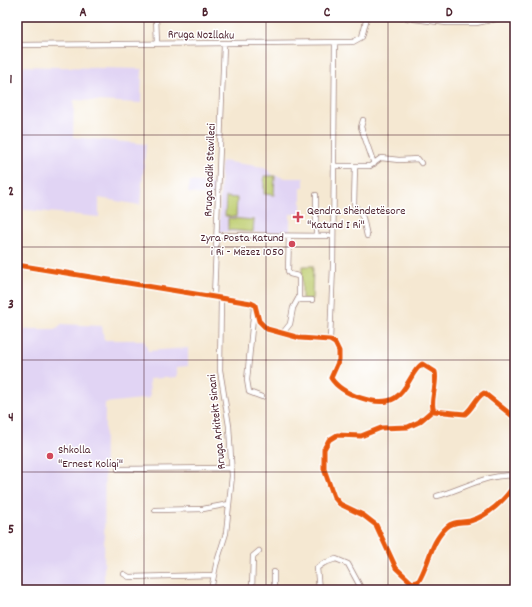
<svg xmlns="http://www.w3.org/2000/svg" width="532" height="607" font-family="Dekko,sans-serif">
  <rect width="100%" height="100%" fill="#fff"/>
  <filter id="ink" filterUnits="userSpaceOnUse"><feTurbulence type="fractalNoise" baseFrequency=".025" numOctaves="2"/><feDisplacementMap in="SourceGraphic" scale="8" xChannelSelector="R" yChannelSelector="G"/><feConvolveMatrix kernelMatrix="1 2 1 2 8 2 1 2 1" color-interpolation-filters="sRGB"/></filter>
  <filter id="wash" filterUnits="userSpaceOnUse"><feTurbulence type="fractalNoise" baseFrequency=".012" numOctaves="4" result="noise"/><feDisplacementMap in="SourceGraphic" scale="16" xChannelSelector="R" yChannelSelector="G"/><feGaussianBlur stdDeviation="0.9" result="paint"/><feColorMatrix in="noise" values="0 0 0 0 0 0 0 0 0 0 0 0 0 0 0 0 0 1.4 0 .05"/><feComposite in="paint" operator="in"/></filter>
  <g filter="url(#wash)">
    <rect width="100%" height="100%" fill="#f5e8d2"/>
    <!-- built -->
    <path fill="#e1d4f4" d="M17,66L142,69L141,103L74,100L73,137L146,144L140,205L99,198V217L17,209Z
      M221,161L264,167L273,175L285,178H304V187L301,188V214H290V233L219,232Z
      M190,181L215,184L213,196L188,193Z
      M62,324L102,326L104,340H144L148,351L188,348V366L177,367V377L149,379L150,398L105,403L104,590H17V329H57Z"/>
    <!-- green -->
    <path fill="#becd70" stroke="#84764e" d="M264,176H275L274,195L264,194Z
      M226,197L237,198L236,217L225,216Z
      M228,218L254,220L253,232L228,230Z
      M302,266H313L312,299H302Z"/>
  </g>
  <g filter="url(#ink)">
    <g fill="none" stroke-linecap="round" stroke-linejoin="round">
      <!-- minor casing -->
      <g stroke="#a0847e" stroke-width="6">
        <path id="minor" d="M156,17L157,43
          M397,17L447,23H476L478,17
          M512,17H515
          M476,23L506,17
          M17,45L353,42L362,37L367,17
          M363,120L361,127L374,164
          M334,166H370L381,158L399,160L418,159L421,163
          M355,166L354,204L363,218L367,236
          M217,235L333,236
          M316,236V195
          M17,265L251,303L255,305L259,321L267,329L300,338L330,340L335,343L339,351V360L331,378C341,394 378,408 395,398C408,390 411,371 422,364L435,372C438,383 429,403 434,411L465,414C473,408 476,397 484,393L515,418
          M214,297L224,45
          M298,300H312
          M254,307L247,380L249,392L262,397
          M282,334L290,324L293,308L299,297V278L298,276L290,274L288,271L289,236
          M330,340L333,266L335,43
          M433,410L419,422L408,427L381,428L361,436L337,435L329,440L324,449V469L334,497L340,504L363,515L376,525L396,568L412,583L418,582C429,565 430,542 447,527C453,521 462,523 470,521C488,516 505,500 515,484
          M118,469L231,468
          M437,496C461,490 490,472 515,476
          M155,510L203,509L229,504
          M274,572V590
          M124,574L129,577L214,575
          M211,590L216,565L226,533L232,476L229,426L220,370L221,298
          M252,590L253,556L259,551
          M319,590L317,568L324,563L336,559L348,564L362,590"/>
      </g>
      <!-- minor -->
      <use href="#minor" stroke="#fff" stroke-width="4.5"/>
      <!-- cycleway casing -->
      <g stroke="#fff" stroke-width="8">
        <path id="cycleway" d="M17,265L251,303L255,305L259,321L267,329L300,338L330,340L335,343L339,351V360L331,378C341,394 378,408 395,398C408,390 411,371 422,364L435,372C438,383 429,403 434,411L465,414C473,408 476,397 484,393L515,418
          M433,410L419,422L408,427L381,428L361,436L337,435L329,440L324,449V469L334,497L340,504L363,515L376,525L396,568L412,583L418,582C429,565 430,542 447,527C453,521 462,523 470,521C488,516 505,500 515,484"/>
      </g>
      <!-- cycleway -->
      <use href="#cycleway" stroke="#e8590c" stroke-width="5"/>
    </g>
  </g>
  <!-- grid -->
  <path fill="none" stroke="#4a1f2b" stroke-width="1" stroke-opacity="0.55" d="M144,17V590M266,17V590M388,17V590M17,135H515M17,247H515M17,360H515M17,472H515"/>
  <!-- markers -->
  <g fill="#d1495b" stroke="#fff" stroke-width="1.5">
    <path d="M296 211h4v4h4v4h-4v4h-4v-4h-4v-4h4z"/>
    <circle cx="292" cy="244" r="4"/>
    <circle cx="50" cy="456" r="4"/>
  </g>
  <g text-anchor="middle" stroke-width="3" stroke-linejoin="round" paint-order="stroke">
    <!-- street labels -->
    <g font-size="12" fill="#4a1f2b" stroke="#fff">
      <text transform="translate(201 34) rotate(1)" y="4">Rruga Nozllaku</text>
      <text transform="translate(209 170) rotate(-88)" y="4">Rruga Sadik Stavileci</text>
      <text transform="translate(216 422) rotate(-96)" y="4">Rruga Arkitekt Sinani</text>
    </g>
    <!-- poi labels -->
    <g font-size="12" fill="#4a1f2b" stroke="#fff" text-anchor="start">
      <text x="307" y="214">Qendra Shëndetësore<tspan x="307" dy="14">"Katund I Ri"</tspan></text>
      <text x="284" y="241" text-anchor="end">Zyra Posta Katund<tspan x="284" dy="14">i Ri - Mëzez 1050</tspan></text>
      <text x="58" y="453">Shkolla<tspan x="58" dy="14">"Ernest Koliqi"</tspan></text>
    </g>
  </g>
  <!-- margin -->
  <rect width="532" height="607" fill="none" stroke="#fff" stroke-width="44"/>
  <rect x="22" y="22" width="488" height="563" fill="none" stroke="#4a1f2b" stroke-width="1.5"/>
  <g font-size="13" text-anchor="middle" font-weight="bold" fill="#4a1f2b">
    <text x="83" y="16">A</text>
    <text x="205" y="16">B</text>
    <text x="327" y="16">C</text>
    <text x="449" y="16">D</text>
    <text x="11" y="83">1</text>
    <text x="11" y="195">2</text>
    <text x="11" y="308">3</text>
    <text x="11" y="421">4</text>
    <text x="11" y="533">5</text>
  </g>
</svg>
